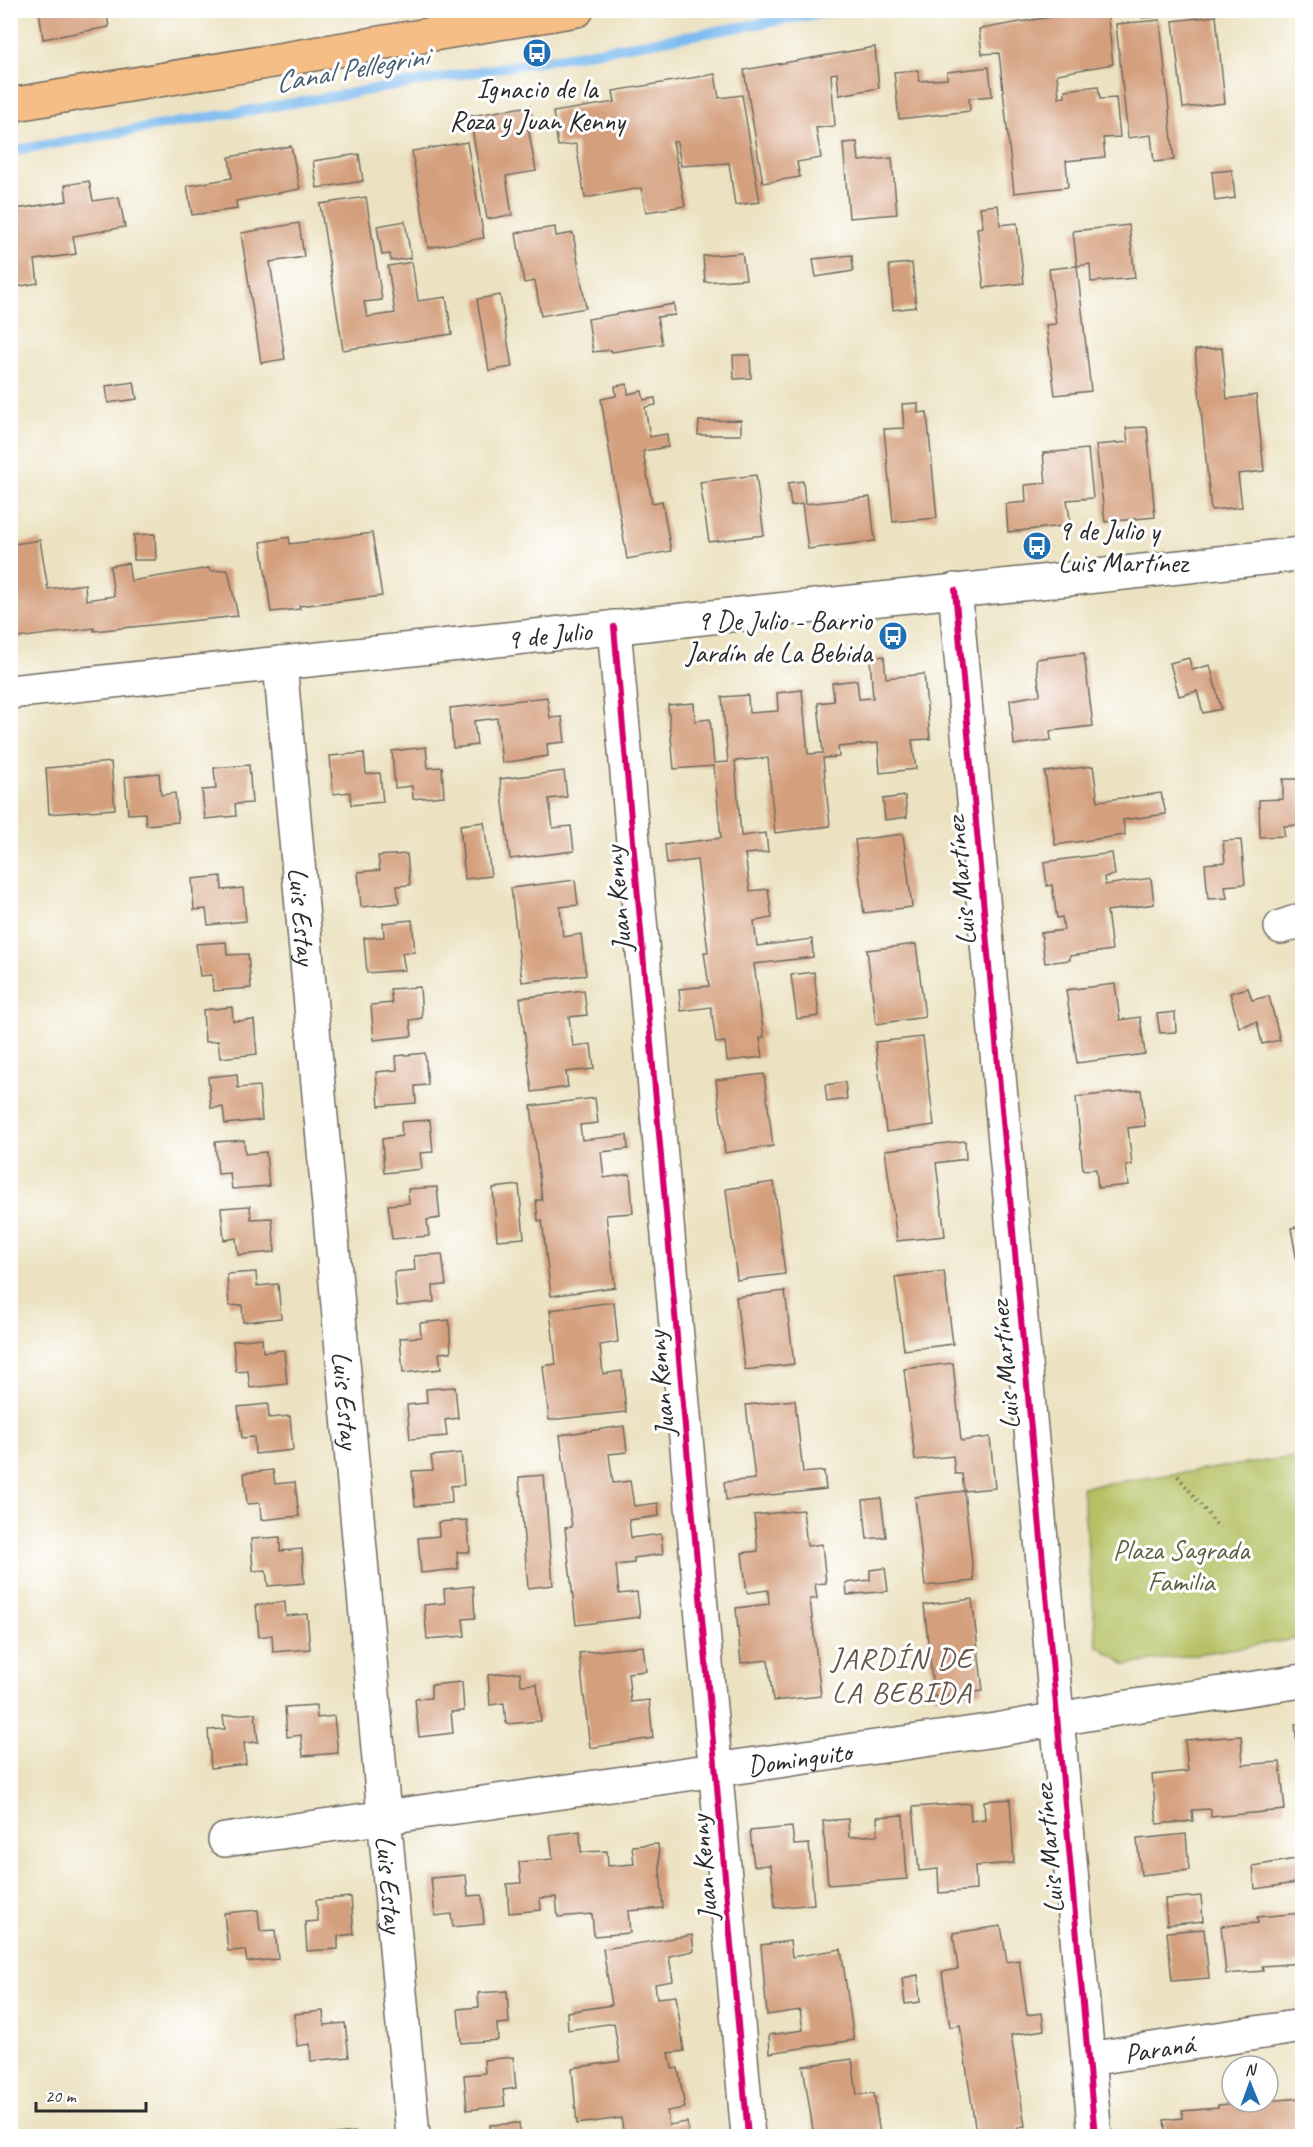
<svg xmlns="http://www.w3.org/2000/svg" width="1313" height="2147" font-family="Caveat,sans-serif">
  <rect width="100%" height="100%" fill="#fff"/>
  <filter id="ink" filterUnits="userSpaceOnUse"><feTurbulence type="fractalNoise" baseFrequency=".0167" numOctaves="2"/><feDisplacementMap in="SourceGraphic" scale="12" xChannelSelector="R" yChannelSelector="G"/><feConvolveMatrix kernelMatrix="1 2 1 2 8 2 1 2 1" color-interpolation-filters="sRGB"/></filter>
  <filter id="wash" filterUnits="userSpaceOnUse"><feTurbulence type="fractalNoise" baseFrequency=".008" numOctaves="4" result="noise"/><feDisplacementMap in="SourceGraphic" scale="24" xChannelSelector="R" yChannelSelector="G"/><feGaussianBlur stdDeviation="1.35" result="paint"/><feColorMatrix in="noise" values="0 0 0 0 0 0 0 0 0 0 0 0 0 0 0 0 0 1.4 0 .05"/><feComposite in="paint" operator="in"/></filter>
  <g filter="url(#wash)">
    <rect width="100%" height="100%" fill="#ece2c1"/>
    <!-- green -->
    <path fill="#b5c163" stroke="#707647" stroke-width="1.5" d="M1302,1456V1638L1126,1665L1097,1645L1082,1487Z"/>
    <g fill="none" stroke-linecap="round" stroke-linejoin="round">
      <!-- stream -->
      <path stroke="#7bbaef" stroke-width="10" d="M10,151L841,10"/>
    </g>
    <g id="blocks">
      <!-- building -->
      <path fill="#d49f7d" d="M39,10H106L109,27L43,39Z
        M1050,10H1107L1113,64L1057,74L1059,98L1065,97V90L1098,86L1100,99L1116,98L1120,137L1103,138L1105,157L1066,161L1068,187L1014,193L999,53L982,54L979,29L1050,17Z
        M1141,10H1159V16L1142,18Z
        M1216,16L1225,103L1183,108L1173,21Z
        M1160,20L1174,160L1154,162L1151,135L1128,138L1116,24Z
        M875,47L879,88L839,95L837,73L831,74L835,126L816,128L821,158L797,162L800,177L763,183L744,70Z
        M989,67L992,96L969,98L970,111L899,119L894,72L918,70L919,81L947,79V72Z
        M715,74L719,98L742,95L760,202L735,205L729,163L681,166L677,142H673L685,206L646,212L641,188L585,198L576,144L558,146L553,112L615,102L613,91Z
        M530,106L534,126L528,127L536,171L506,176L512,215L487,219L470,116Z
        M467,142L484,238L428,248L412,151Z
        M857,142L859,161L892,158L897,214L849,218L843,143Z
        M291,146L300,189L236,201L237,209L192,215L187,186L232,178L229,157Z
        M359,154L363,181L317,188L313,161Z
        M1232,170L1235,198L1215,201L1212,172Z
        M89,181L93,201L119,197L125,227L73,236L76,254L35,260L38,283L10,288V210L67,201L65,185Z
        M366,197L382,300L364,302L367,317L395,313L388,266L412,262L418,301L446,297L452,334L343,350L320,204Z
        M998,205L1000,225L1017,223L1024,283L984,288L977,228L983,227L980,207Z
        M405,221L411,258L391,261L390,254L382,255L377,226Z
        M299,223L304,257L270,262L285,359L261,363L241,233Z
        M1129,225L1135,278L1091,282L1090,264L1077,266L1073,231Z
        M555,227L556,236L573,233L586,308L541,316L535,281L524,283L516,233Z
        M742,253L746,279L705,282L703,256Z
        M852,255L853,271L816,277L813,259Z
        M912,263L916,307L893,310L889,265Z
        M1077,266L1091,391L1055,395L1046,325L1056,324L1049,269Z
        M500,295L512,367L489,371L477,299Z
        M674,304L675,315L657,317L662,344L612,352L611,350L593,352L588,319Z
        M1222,348L1227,399L1256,395L1264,471L1238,474L1242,507L1211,510L1195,350Z
        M733,355H750L751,378L734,379Z
        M134,382L137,399L108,403L106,386Z
        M627,384L628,394L642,391L644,400L655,398L656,405L645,407L650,437L667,434L668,447L643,451L652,503L662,501L671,551L627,559L601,399L616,396L615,386Z
        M918,403V413L927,412L937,518L893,522L884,429L904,428L902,404Z
        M741,420V435H698L699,421Z
        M1147,427L1155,517L1105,522L1096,445L1128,442L1126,428Z
        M1088,449L1093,498L1067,500L1071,525L1008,532L1006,504L1026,502L1025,485L1046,483L1043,453Z
        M756,475L764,535L709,542L700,482Z
        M803,481L805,504L870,497L875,541L808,549L802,504L791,506L788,483Z
        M12,532L14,544L40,540L48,589L85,584L86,600L114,596L110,566L128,563L131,581L209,568L210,571L228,570L238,616L94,631V628L10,639Z
        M372,533L382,596L299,606L300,609L271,612L261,542L289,537L290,544Z
        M155,534L156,560H134V535Z
        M1084,653L1093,726L1050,731L1051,740L1014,745L1010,700L1040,695L1036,659Z
        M884,656L886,678L924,674L930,739L912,740L916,769L880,773L878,743L838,747L839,757L823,758L830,826L775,833L768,758L735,761L741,836L766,833L768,852L745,854L750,891L768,889L772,918L754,921L757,946L812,939L813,957L754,964L764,1037L760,1038L763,1057L727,1061L725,1042L716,1043L711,1007L681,1011L679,989L709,986L704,952H708L697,860L667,864L665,845L721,838L714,766L674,769L668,705L694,703L695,721L710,719L714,763L728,762L722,697L748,695L749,713L778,711L777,693L802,690L808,754L823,753L818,703L834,701L832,683L857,680L859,699L873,698L870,658Z
        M1189,658L1192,670L1210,665L1221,709L1203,713L1197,691L1179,696L1170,663Z
        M547,697L550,718L562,717L565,742L547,744L548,756L502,763L497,718L474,721L477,745L453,748L450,708Z
        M426,747L428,768L442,767L444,796L413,799L412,786L395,788L392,751Z
        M364,753L366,774L380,773L383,802L351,805L350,792L333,794L330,756Z
        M111,762L115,809L49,814L46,768Z
        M249,765L252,803L235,804L236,816L205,819L202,790L216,789L214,768Z
        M1093,766L1098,801L1161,793L1166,814L1123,820L1125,835L1055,845L1045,772Z
        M564,771L567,797L549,799L553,828L571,826L574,851L510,859L500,779Z
        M159,773L161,795L175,793L178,822L146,825L145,813L128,814L125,777Z
        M1283,779H1302V825L1284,826V836L1260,837L1259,800L1283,799Z
        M905,796L907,817L885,820L883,799Z
        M484,822L491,876L465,879L460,825Z
        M903,834L912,907L864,913L855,840Z
        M1241,840L1245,884L1225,886L1227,898L1208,899L1205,864L1225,862L1223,841Z
        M1112,853L1115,875L1104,877L1105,885L1151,878L1154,904L1107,911L1112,950L1070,956V960L1045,963L1041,933L1064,930L1062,917L1057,918L1052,885L1047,886L1044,862Z
        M407,854L410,885L397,886L399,903L361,907L358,872L380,870L378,856Z
        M221,876L222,890L243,888L246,921L208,925L206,909L194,910L192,879Z
        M575,880L578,905L560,907L563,937L581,934L586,975L522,982L511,888Z
        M412,920L415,952L402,953L405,970L367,973L364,938L384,937L383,923Z
        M226,942L227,955L248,954L251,988L213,991L212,975L200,976L196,944Z
        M916,944L925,1017L876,1024L867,950Z
        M814,972L819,1016L797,1019L791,975Z
        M1115,984L1120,1020L1140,1017L1145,1054L1077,1063L1066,990Z
        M420,987L422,1018L410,1020L412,1036L374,1040L371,1005L392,1003L390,989Z
        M1248,988L1252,1000L1269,996L1280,1040L1262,1044L1257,1022L1239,1027L1230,993Z
        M584,990L587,1015L569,1017L573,1046L591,1044L594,1069L566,1072L568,1087L532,1092L520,998Z
        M232,1007L233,1021L254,1020L257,1054L220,1058L218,1041L205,1042L203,1010Z
        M1175,1012L1176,1032L1160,1033L1157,1014Z
        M923,1037L934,1125L886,1132L875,1042Z
        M425,1053L428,1085L415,1086L416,1103L379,1106L376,1072L397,1070L396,1056Z
        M237,1074L238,1088L259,1086L262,1120L225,1124L223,1107L211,1108L208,1077Z
        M764,1074L773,1146L725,1153L716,1080Z
        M845,1082L847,1099L827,1102L825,1085Z
        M1141,1090L1145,1126L1128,1128L1132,1165L1126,1166L1128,1185L1098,1188L1096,1169L1083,1170L1076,1097Z
        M595,1098L598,1123L580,1125L582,1140L627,1135L628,1149L601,1152L604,1178L630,1174L633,1213L606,1215L615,1287L551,1296L542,1220L538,1221L536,1200H542L531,1106Z
        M430,1120L433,1152L420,1153L422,1169L384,1173L382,1139L402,1136L401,1122Z
        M244,1140L245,1154L266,1152L269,1186L232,1189L230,1173L218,1174L215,1142Z
        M965,1141L966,1159L936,1163L945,1236L897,1241L885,1150Z
        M774,1182L785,1274L737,1280L726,1189Z
        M519,1185L524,1238L497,1240L493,1188Z
        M437,1187L440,1218L427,1220L429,1236L392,1239L388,1205L409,1203L408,1189Z
        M250,1206L251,1219L272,1218L275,1252L238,1255L236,1238L224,1240L221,1208Z
        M1302,1226V1261L1297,1262L1291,1228Z
        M442,1254L446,1285L433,1286L434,1302L397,1306L394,1272L415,1270L414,1256Z
        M944,1271L953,1344L904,1350L895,1277Z
        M256,1272L257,1286L278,1284L281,1318L243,1322L242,1305L229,1306L227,1274Z
        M785,1291L794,1364L745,1370L736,1297Z
        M614,1302L618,1342L600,1345L603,1374L622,1371L626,1412L549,1420L543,1366L556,1364L550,1310Z
        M449,1320L451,1352L439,1353L441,1369L403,1373L400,1338L421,1337L420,1323Z
        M262,1338L263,1352L284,1350L287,1384L250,1388L248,1371L236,1372L233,1341Z
        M953,1363L961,1441L990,1437L995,1488L964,1491L962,1474H955L953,1456L915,1460L904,1369Z
        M455,1387L458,1418L445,1420L447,1436L410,1439L407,1405L427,1403L426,1389Z
        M795,1400L803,1473L824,1471L826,1489L726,1500L724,1482L755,1479L746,1405Z
        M268,1404L269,1418L290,1416L293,1450L255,1454L254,1437L242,1438L238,1407Z
        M624,1426L627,1452L609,1454L613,1483L630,1481L634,1506L658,1503L659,1516L629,1520L631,1538L661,1534L663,1554L634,1558V1563L616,1565L619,1594L637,1592L640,1617L576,1625L565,1528L572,1527L560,1435Z
        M461,1453L464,1485L451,1486L452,1503L415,1506L412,1471L433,1470L431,1456Z
        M273,1470L275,1484L295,1482L299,1516L261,1520L260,1503L247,1504L244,1473Z
        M544,1475L553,1585L528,1588L519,1477Z
        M964,1491L974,1581L925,1586L915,1497Z
        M881,1498L886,1537L867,1539L863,1500Z
        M803,1510L807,1546L822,1544L826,1583L815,1584L817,1599H810L821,1696L773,1701L768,1660L741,1663L736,1608L769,1604L768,1590L747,1593L742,1553L758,1551L754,1515Z
        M467,1520L470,1552H457L458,1569L421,1573L418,1538L439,1536L438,1522Z
        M280,1537V1551L302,1549L304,1583L268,1586L266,1570L253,1571L251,1539Z
        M885,1568L888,1591L847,1595L846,1583L870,1580V1570Z
        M473,1586L475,1618L463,1619L465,1636L427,1639L424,1605L445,1603L444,1589Z
        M972,1599L983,1691L934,1697L924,1605Z
        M285,1602L286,1616L307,1614L310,1649L273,1652L272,1635L259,1637L256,1605Z
        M643,1646L646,1671L628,1673L631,1702L649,1700L653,1738L590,1748L579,1653Z
        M520,1672L521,1685L537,1684L541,1721L506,1724L504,1703L490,1705L488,1675Z
        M462,1682L464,1711L451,1712L453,1733L419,1737L415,1699L431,1698V1685Z
        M316,1705L317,1718L334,1716L338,1753L303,1756L301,1735L287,1737L285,1707Z
        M255,1713L258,1742L244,1743L246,1764L211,1768L208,1730L225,1729L223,1716Z
        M1295,1724H1302V1787H1301Z
        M1241,1736L1243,1765L1280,1762L1285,1810L1211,1817V1809L1192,1810L1193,1821L1157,1824L1152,1775L1188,1771L1185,1740Z
        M1010,1799L1014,1863L975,1866L976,1890L939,1893L938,1869L919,1871L913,1807L970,1803L971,1821L985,1819L984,1801Z
        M903,1815L907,1879L828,1885L823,1821L848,1819L849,1837L878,1835L877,1817Z
        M792,1827L794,1845L809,1844L814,1904L775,1908L771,1865L754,1866L750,1831Z
        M580,1831L581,1852L607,1851L608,1866L634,1864L632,1846L658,1844L663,1908L628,1911L630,1933L594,1936L592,1914L558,1917L556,1897L540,1898L541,1910L509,1913L507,1884L521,1883L519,1862L553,1859L550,1835Z
        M1186,1834L1189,1870L1141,1875L1137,1839Z
        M1302,1858V1882L1255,1889L1253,1866Z
        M466,1875L468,1896L482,1895L484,1924L453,1927L451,1914L435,1916L431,1878Z
        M1201,1896L1203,1921L1167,1925L1165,1899Z
        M351,1897L354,1934L338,1936V1949L307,1951L305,1922L318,1921L316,1900Z
        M258,1910L260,1931L275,1930L278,1959L247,1962L245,1950L228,1951L224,1913Z
        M1302,1913V1963L1262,1966L1263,1971L1226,1974L1221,1926L1258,1923L1257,1917Z
        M1001,1926L1007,1962L1019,1960L1027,2015L1042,2013L1044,2030L1011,2035L1025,2126L1018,2127V2136H972V2134L976,2133L960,2025L950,2027L942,1972L958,1969L953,1933Z
        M1204,1929L1209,1978L1172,1981L1167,1932Z
        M692,1935L694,1951L669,1956L673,1981L655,1984L657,1998L676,1996L684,2051L669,2053L672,2069L678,2068L685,2108L667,2111L669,2125L687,2122L689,2136H624L621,2118L577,2124L572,2068L620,2061L614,2023L568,2030L567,2012L612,2005L603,1949Z
        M790,1941L792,1957L841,1949L854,2040L770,2053L769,2035L803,2030L800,2010L767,2015L761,1945Z
        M918,1975L920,2002L905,2004L902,1978Z
        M507,1991L509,2023L497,2024L498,2040L461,2043L458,2009L479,2007L478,1993Z
        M323,2011L324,2025L345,2023L349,2057L311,2061L310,2044L297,2046L294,2014Z
        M513,2057L516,2088L503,2090L505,2106L467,2110L464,2075L485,2073L484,2060Z
        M852,2059L857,2095L874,2093L880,2136H814L803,2066Z
        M1302,2098V2136H1166L1164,2120L1182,2118V2111L1218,2108V2105Z
        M519,2123L520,2136H491L490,2125Z
        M355,2132L356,2136H324V2135Z"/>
    </g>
  </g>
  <g filter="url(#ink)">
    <use href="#blocks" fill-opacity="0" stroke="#6f6b60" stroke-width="1.5"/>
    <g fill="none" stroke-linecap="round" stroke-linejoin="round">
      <!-- minor casing -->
      <g stroke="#6f6b60" stroke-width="36">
        <g id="minor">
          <path d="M955,590L1095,2136"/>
          <path d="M614,627L748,2136"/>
          <path id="s1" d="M280,663L413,2136"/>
          <path id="s2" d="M10,692L1302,554"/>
          <path d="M1281,927L1302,920"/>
          <path id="s3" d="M225,1840L995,1730L1128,1707L1302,1681"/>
          <path id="s4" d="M1088,2059L1302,2026"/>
        </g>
      </g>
      <!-- major casing -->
      <g stroke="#6f6b60" stroke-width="36">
        <path id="major" d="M10,105L577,10"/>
      </g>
      <!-- path -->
      <path stroke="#6f6b60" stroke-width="4" stroke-dasharray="1.5 4.5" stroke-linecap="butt" d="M1178,1476L1219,1528"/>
      <!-- minor -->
      <use href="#minor" stroke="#fff" stroke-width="33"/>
      <!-- major -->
      <use href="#major" stroke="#f6be87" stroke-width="33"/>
      <!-- cycleway casing -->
      <g stroke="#fff" stroke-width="10">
        <path id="cycleway" d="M955,590L1095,2136
          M614,627L748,2136"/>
      </g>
      <!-- cycleway -->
      <use href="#cycleway" stroke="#d6006c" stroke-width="6"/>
    </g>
  </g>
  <!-- icons -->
  <defs>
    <g id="bus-disc" transform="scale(1.5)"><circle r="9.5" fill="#1f6fb2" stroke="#fff"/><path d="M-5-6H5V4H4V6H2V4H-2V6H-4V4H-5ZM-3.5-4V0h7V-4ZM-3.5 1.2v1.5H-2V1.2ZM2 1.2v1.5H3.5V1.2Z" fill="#fff"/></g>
  </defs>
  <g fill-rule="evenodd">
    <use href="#bus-disc" x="537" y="53"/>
    <use href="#bus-disc" x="1037" y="546"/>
    <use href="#bus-disc" x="893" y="636"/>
  </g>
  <g text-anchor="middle" stroke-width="6" stroke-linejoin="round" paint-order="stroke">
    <!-- poi labels -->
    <g font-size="28" fill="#2b2b2b" stroke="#fff">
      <text x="537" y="98">Ignacio de la<tspan x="537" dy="32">Roza y Juan Kenny</tspan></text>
      <text x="1058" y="540" text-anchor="start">9 de Julio y<tspan x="1058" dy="32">Luis Martínez</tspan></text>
      <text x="872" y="630" text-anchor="end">9 De Julio - Barrio<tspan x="872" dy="32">Jardín de La Bebida</tspan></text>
    </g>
    <!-- street labels -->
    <g font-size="28" fill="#2b2b2b" stroke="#fff">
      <text dy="10" stroke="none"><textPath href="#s2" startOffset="542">9 de Julio</textPath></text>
      <text transform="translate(960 881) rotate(-95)" y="10">Luis Martínez</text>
      <text transform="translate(617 899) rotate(-95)" y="10">Juan Kenny</text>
      <text dy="10" stroke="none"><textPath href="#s1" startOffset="254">Luis Estay</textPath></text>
      <text transform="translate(1004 1365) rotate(-95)" y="10">Luis Martínez</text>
      <text transform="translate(660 1384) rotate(-95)" y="10">Juan Kenny</text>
      <text dy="10" stroke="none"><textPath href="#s1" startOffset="740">Luis Estay</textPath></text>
      <text dy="10" stroke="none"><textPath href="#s3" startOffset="580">Dominguito</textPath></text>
      <text transform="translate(1048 1849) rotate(-95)" y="10">Luis Martínez</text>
      <text transform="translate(703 1868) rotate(-95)" y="10">Juan Kenny</text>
      <text dy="10" stroke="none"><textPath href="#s1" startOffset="1226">Luis Estay</textPath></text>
      <text dy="10" stroke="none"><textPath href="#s4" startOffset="72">Paraná</textPath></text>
    </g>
    <!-- park labels -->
    <g font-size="28" fill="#5b603f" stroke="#fff">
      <text x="1181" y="1559">Plaza Sagrada<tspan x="1181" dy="32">Familia</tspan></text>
    </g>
    <!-- water labels -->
    <g font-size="30" font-style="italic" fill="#475d70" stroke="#fff">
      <text transform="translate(351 69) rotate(-10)" y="10">Canal Pellegrini</text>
    </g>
    <!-- neighbourhood labels -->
    <g font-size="30" letter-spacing="1.5" fill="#665448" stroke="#fff">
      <text x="902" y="1668">JARDÍN DE<tspan x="902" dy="34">LA BEBIDA</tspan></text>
    </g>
  </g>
  <!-- margin -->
  <rect width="1313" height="2147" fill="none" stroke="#fff" stroke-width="36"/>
  <!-- north arrow -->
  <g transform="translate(1250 2084) rotate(359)"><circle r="28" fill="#ffffff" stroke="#aaaaaa" stroke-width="1.5"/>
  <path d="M0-4.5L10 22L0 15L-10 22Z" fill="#1f6fb2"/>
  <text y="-9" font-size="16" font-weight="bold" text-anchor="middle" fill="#2b2b2b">N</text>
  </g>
  <!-- scale -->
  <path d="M36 2102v9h110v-9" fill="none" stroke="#2b2b2b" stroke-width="3"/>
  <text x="45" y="2102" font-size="18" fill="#2b2b2b" stroke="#ffffff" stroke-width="4.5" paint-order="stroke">20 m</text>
</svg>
